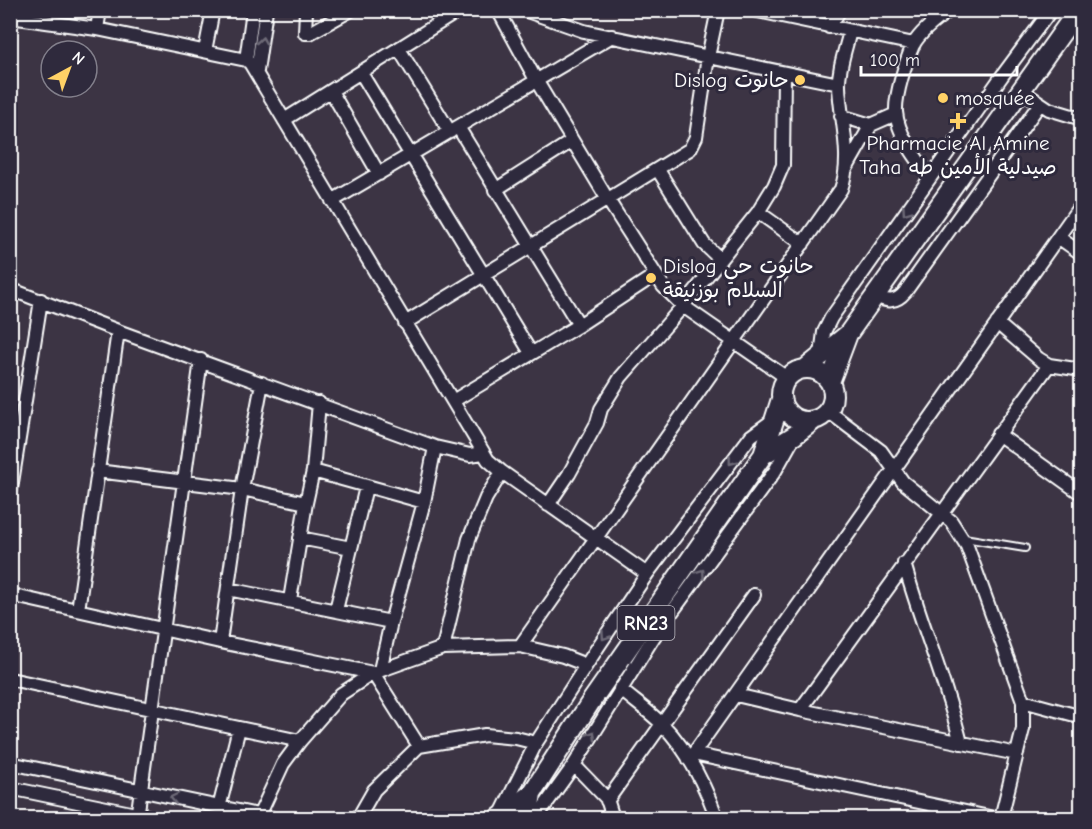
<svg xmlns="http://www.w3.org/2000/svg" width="1092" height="829" font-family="'Comic Neue','Playpen Sans Arabic',sans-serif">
  <rect width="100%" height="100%" fill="#3c3444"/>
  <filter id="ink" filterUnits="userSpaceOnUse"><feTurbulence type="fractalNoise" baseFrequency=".0167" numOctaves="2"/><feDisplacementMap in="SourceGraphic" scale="12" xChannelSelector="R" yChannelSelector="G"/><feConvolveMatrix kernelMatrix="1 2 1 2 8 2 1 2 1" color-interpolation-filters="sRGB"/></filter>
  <g filter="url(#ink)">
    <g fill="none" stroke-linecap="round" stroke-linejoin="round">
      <!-- service casing -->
      <g stroke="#fff" stroke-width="10">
        <path id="service" d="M964,538L1025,548"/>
      </g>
      <!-- minor casing -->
      <g stroke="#fff" stroke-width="16">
        <path id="minor" d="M306,10L305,33H310L351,10
          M498,10L536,80L608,200L663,286L683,306L787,378
          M524,10L584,31L839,84
          M753,10L914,44
          M10,17L97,29L246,60L250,63L488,460L502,472L647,574
          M829,27L840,10
          M97,29L100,10
          M399,49L450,132
          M205,51L213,10
          M246,60L253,10
          M257,71L266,10
          M361,73L531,353
          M331,91L379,174
          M1022,91L1049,109L1082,119
          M841,116L871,125
          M284,120L460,10
          M458,127L579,325
          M846,169L871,125L896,114
          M658,170L704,244L720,259
          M930,177C917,159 898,136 896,112C895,95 906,61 913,45C921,31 937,19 950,10
          M495,190L572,141
          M332,201L612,36
          M758,212L803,244
          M1058,237L1082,254
          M10,289L118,331L435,447L470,455L483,453
          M875,296C887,302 896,303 905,292L1039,105
          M405,323L690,149L696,137L708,57L718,10
          M997,323L1039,359L1049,365L1082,370
          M821,355L824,332L831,318L1002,76L1051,10
          M453,401L579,325L655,275
          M828,411L881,451L903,482L951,521L967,546L1023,701V729L1001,818
          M998,434L1082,494
          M97,471L242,489L306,503
          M313,471L424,502
          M10,495L41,300
          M548,505L569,474L597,423L601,409L621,377L683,306L758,212L774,186L783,165L784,73
          M300,538L351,548
          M904,563C921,624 946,682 961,743
          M228,589L391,622
          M10,595L220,642L373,673L419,746
          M290,600L306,503L313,471L319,403
          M78,610L118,331
          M336,610L366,487
          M220,642L242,489L262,383
          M520,646L841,189C853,157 840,119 839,86C838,69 846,48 850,31
          M443,648L469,539L486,498L502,472
          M380,670L391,622L424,502L435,447
          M10,679L300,741
          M620,689C634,701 650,712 663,725C688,750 705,786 717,818
          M736,695L800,710L1017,754
          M1023,701L1082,717
          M800,710L1049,365
          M693,754L994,818
          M689,760L1082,203
          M10,763L272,818
          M574,765L607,799L613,818
          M10,788L155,818
          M607,801L754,595
          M219,808L239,728
          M501,814L536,743L598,647L647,574L751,436L773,420
          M137,818L201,360
          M258,818L283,764L300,741L341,694L373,673L443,648L520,646L563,656L586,665
          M358,818L374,790L419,746L485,735L516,738L536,743
          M536,818L574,765L653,638L775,471L794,437
          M933,818L936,806"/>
      </g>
      <!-- primary casing -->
      <g stroke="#fff" stroke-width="22">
        <path id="primary" d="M781 395a26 26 0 1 1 52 0a26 26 0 1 1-52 0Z
          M805,369L848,334
          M830,382L848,334L1078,10
          M763,455L795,435L813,421
          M499,818L532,793L592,700L763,455L781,399
          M528,818L532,793"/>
      </g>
      <!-- service -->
      <use href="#service" stroke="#2f2a3d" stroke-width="6"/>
      <!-- minor -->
      <use href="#minor" stroke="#2f2a3d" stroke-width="12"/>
      <!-- primary -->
      <use href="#primary" stroke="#2f2a3d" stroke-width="18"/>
    </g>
    <!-- one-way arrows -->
    <defs><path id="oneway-chevron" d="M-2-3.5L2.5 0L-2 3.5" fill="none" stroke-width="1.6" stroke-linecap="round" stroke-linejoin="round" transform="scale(1.5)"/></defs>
    <g stroke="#6d6a77">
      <use href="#oneway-chevron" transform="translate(262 41) rotate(-81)"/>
      <use href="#oneway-chevron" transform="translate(906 211) rotate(125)"/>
      <use href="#oneway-chevron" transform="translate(732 461) rotate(127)"/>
      <use href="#oneway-chevron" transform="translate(701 573) rotate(-54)"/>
      <use href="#oneway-chevron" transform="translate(605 636) rotate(124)"/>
      <use href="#oneway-chevron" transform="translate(592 735) rotate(-59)"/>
      <use href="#oneway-chevron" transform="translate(174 798) rotate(-168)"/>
    </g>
  </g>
  <!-- markers -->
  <g fill="#ffd166" stroke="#2f2a3d" stroke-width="2">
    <circle cx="800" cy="80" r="6"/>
    <circle cx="943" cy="98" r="6"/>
    <path d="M955 112h6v6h6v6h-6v6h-6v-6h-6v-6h6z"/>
    <circle cx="651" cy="278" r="6"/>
  </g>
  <g text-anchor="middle" stroke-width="6" stroke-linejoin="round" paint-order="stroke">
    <!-- shield labels -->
    <rect fill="#2f2a3d" stroke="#c1bfc5" stroke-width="1.5" x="617.5" y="606" width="57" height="34" rx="4.5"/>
    <g font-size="20" font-weight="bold" fill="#fff">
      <text x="646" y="630">RN23</text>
    </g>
    <!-- poi labels -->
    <g font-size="21" fill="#fff" stroke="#2f2a3d" text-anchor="start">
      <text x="788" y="87" text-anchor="end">Dislog حانوت</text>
      <text x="955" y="105">mosquée</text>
      <text x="958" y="150" text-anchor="middle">Pharmacie Al Amine<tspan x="958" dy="24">Taha صيدلية الأمين طه</tspan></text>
      <text x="663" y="273">Dislog حانوت حي<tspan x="663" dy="24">السلام بوزنيقة</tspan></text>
    </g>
  </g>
  <!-- margin -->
  <rect width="1092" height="829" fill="none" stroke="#2f2a3d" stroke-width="36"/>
  <rect x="18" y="18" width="1056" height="793" fill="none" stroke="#fff" stroke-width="2" filter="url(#ink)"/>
  <!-- north arrow -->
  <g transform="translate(69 69) rotate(41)"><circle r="28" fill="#2f2a3d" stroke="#827f8b" stroke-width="1.5"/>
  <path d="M0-4.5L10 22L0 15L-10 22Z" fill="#ffd166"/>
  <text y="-9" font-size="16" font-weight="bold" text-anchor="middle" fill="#ffffff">N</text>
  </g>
  <!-- scale -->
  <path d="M861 66v9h156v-9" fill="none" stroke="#ffffff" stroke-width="3"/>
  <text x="870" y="66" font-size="18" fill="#ffffff" stroke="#2f2a3d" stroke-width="4.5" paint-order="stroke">100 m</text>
</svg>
